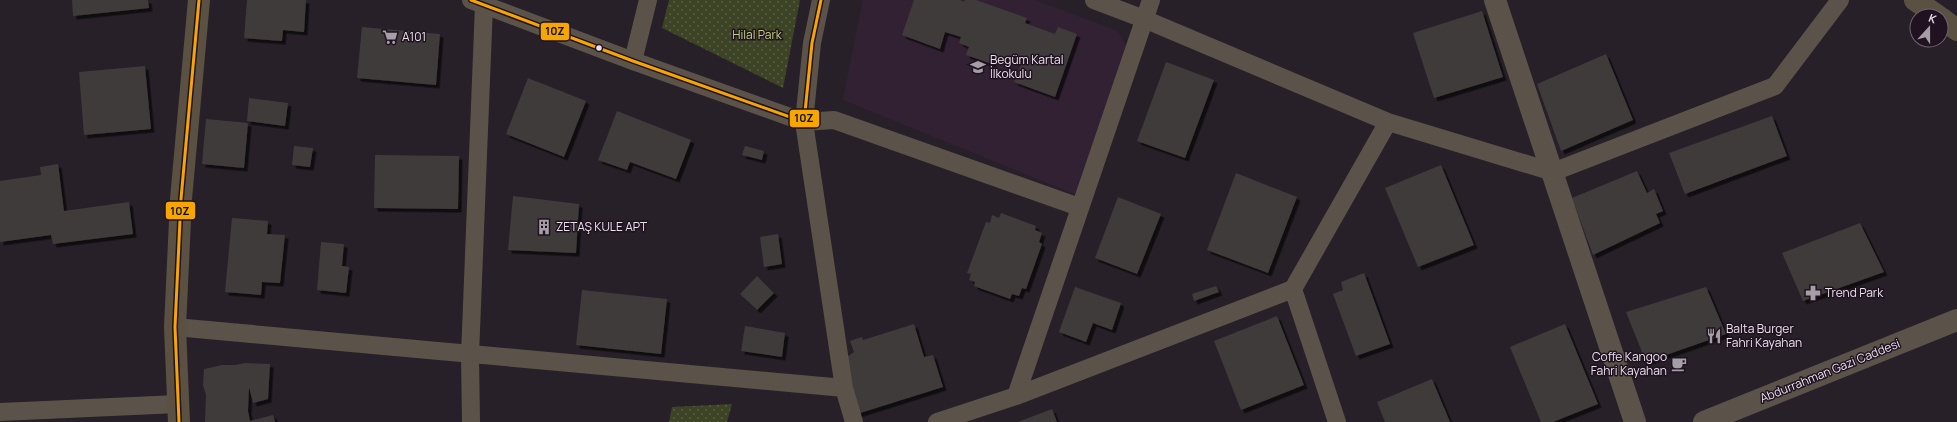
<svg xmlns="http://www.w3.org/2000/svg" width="1957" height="422" font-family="Manrope,sans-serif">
  <defs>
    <pattern id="park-dots" width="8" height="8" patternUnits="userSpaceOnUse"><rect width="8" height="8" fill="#3d4325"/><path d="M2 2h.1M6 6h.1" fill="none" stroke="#595e45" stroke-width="1.8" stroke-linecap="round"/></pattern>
    <filter id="shadow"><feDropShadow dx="3.5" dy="3.5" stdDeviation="0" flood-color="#0009"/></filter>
  </defs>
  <rect width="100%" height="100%" fill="#272028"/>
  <!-- built -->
  <path fill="#322133" d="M863,0H1035L1118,31L1128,48L1077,195L843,100Z"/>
  <!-- park -->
  <path fill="url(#park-dots)" d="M669,0H800L783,88L662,28Z
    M732,404L727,422H669L672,407Z"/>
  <!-- building -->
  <path fill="#403a3a" filter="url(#shadow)" d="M72,0H148L149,8L73,16Z
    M247,0H306L304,32L283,30L282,41L244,38Z
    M914,0H960L964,2L965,0H976L1027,18L1025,23L1055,34L1058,27L1077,34L1055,97L1014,82L1022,62L1007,57L1005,61L995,57L992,64L966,55L969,47L959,43L961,37L945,32L940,49L902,35Z
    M1482,11L1503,77L1434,98L1413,33Z
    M362,27L440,34L436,85L357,78Z
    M1606,54L1633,120L1561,151L1537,84Z
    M1166,62L1214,80L1185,158L1137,141Z
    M145,66L151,129L84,135L79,72Z
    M528,78L586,101L564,157L506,134Z
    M249,98L288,103L285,126L247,121Z
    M617,111L691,140L676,179L630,162L627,170L598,160Z
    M1772,116L1787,156L1685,194L1669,153Z
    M206,119L248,123L244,168L202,164Z
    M294,146L313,148L310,167L292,165Z
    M745,146L764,151L762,160L742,155Z
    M375,155L459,156L458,209L374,208Z
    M58,164L64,211L129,202L133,234L53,244L51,235L0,242V181L41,175L40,167Z
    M1441,165L1474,245L1418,267L1385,188Z
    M1637,171L1647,193L1654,189L1663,211L1656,214L1660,223L1593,255L1572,198Z
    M1236,173L1297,197L1268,273L1207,250Z
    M513,196L579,204L576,253L508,250Z
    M1118,197L1161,214L1137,274L1095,258Z
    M1001,213L1036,226L1035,230L1042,233L1039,242L1042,244L1026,289L1022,288L1019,296L1012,294L1010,299L974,286L975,282L969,280L971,274L967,273L986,222L990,223L992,215L999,218Z
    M232,218L268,221L267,234L285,235L280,283L262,282L261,295L225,292Z
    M1860,223L1884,272L1803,301L1782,253Z
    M778,234L782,264L764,267L760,237Z
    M321,242L344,244L342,266L349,267L346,293L317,290Z
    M1364,273L1390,344L1356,356L1333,294L1343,290L1341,282Z
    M757,276L774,293L757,310L740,294Z
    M1216,286L1219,292L1194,301L1192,294Z
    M1075,287L1121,303L1112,330L1093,323L1086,342L1059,332Z
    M1706,287L1726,334L1646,362L1626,312Z
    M582,290L667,299L661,354L576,345Z
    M1277,316L1304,385L1241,410L1214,341Z
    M914,324L924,357L933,355L943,387L857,414L847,357L854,352L850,341L862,337L863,340Z
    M1565,324L1598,404L1553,422H1541L1510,347Z
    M745,326L785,333L782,357L741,351Z
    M246,363L270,364L268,399L253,403L249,387L248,411L250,421L273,415L275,422H205L206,395L203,385L204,369L222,365H235Z
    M1432,379L1450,422H1385L1377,402Z
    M1052,409L1057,422H1018Z"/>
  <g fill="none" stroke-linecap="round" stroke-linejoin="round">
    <!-- minor -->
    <path stroke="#5b5349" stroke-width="18" d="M471,0L633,61L804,122L834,120L1079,207
      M821,0L812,43L804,122L844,388L854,422
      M1094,0L1144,19L1388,122L1553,172L1775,86L1840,0
      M633,61L648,0
      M1293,289L1337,422
      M175,327L844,388
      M1016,396L1151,0
      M0,412L178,404
      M471,422L470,355L484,5
      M937,422L1016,396L1293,289L1388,122"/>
    <!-- tertiary -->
    <path stroke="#5b5349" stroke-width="22" d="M1495,0L1635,422
      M1704,422L1957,320"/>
    <!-- secondary -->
    <path stroke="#5a5143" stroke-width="22" d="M1915,0L1938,16
      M1941,18L1957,30
      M179,422L175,327L181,199L199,0"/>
    <!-- bus-1 casing -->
    <g stroke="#201221" stroke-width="6">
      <path id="bus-1" d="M471,0L633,61L804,122L812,43L821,0
        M179,422L175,327L181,199L199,0"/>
    </g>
    <!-- bus-1 -->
    <use href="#bus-1" stroke="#f7a600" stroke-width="3"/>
  </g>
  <!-- icons -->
  <defs>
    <g id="supermarket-bare" transform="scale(1.2)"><path d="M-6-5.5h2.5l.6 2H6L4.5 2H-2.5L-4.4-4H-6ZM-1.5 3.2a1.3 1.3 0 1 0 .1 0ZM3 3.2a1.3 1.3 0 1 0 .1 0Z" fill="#a69ea7" stroke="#201221" stroke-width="2.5" paint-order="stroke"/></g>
    <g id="school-bare" transform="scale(1.2)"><path d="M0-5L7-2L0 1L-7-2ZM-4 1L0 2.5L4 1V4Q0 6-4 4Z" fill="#a69ea7" stroke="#201221" stroke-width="2.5" paint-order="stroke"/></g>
    <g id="building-bare" transform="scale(1.2)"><path d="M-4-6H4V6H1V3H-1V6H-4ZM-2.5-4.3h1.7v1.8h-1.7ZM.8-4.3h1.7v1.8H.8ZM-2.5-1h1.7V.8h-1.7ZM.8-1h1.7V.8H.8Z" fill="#a69ea7" stroke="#201221" stroke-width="2.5" paint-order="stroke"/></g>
    <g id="pharmacy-bare" transform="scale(1.2)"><path d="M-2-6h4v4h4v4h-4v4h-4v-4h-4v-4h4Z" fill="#a69ea7" stroke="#201221" stroke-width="2.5" paint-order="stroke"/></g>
    <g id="restaurant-bare" transform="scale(1.2)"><path d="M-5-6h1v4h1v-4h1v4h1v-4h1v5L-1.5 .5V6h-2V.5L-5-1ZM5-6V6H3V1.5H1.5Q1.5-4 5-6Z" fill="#a69ea7" stroke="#201221" stroke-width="2.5" paint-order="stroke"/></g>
    <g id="cafe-bare" transform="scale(1.2)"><path d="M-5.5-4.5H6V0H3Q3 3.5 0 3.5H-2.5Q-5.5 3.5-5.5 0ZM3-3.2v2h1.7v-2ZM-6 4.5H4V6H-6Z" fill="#a69ea7" stroke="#201221" stroke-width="2.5" paint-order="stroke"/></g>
  </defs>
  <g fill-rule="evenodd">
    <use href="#supermarket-bare" x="390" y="37"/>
    <use href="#school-bare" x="978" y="67"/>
    <use href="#building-bare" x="544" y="227"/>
    <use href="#pharmacy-bare" x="1813" y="293"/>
    <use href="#restaurant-bare" x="1714" y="336"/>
    <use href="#cafe-bare" x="1679" y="364"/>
  </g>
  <!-- markers -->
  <circle fill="#ebe2ec" stroke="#201221" stroke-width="1.5" cx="599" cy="48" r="3.5"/>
  <g text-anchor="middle" stroke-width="3" stroke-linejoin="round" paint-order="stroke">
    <!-- park labels -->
    <g font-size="12" fill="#c0d27a" stroke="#201221">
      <text x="757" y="39">Hilal Park</text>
    </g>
    <!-- poi labels -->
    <g font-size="12" fill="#ebe2ec" stroke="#201221" text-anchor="start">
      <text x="402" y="41">A101</text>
      <text x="990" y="64">Begüm Kartal<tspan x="990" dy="14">İlkokulu</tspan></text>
      <text x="556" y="231">ZETAŞ KULE APT</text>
      <text x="1825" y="297">Trend Park</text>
      <text x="1726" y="333">Balta Burger<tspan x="1726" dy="14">Fahri Kayahan</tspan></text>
      <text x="1667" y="361" text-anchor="end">Coffe Kangoo<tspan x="1667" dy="14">Fahri Kayahan</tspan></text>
    </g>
    <!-- street labels -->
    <g font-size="12" fill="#ebe2ec" stroke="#201221">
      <text transform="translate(1830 371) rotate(-22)" y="4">Abdurrahman Gazi Caddesi</text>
    </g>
  </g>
  <g stroke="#201221" stroke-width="1.5">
    <rect x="540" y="22" width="30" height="19" rx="4" fill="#f7a600"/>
    <rect x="789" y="109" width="31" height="19" rx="4" fill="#f7a600"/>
    <rect x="165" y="201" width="31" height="19" rx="4" fill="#f7a600"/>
  </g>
  <g font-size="11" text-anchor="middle" font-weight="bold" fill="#111">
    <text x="555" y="35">10Z</text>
    <text x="804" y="122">10Z</text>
    <text x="180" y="215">10Z</text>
  </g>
  <!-- north arrow -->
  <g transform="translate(1929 28) rotate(21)"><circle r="19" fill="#201221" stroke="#716572"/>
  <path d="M0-3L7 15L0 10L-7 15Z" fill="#a69ea7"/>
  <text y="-6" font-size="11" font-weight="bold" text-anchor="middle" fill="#ebe2ec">K</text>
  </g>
</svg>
